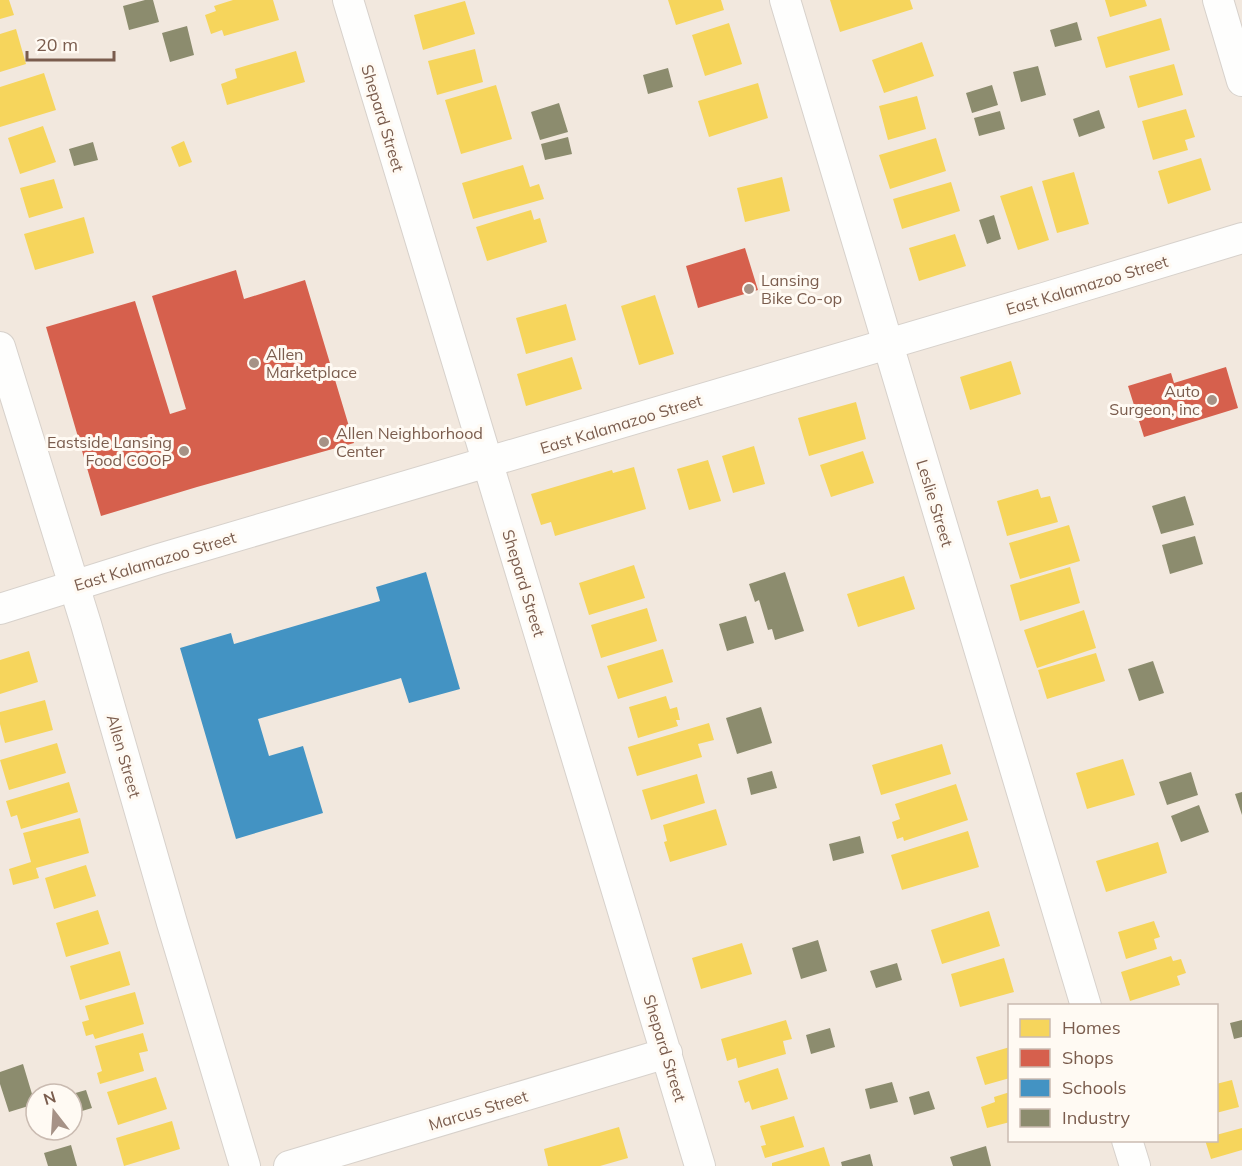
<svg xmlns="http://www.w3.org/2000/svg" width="1242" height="1166" font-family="Mulish,sans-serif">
  <rect width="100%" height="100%" fill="#f9f5f0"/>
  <!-- residential -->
  <path fill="#f2e8de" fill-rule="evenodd" d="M0,0H1242V1166H0ZM1010,1006H1216V1140H1010ZM36,1094H72V1130H36Z"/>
  <!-- homes -->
  <path fill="#f6d55c" d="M0,0H9L14,15L0,19Z
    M233,0H273L279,20L224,36L222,30L211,34L205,15L216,11L214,6Z
    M668,0H721L724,10L676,25Z
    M830,0H910L913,9L840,32Z
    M1105,0H1145L1147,6L1110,17Z
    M465,1L475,34L423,50L414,15Z
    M1161,18L1170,50L1106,68L1097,37Z
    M729,23L742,64L705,76L692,35Z
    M16,29L26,64L0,72V34Z
    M922,42L934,76L884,93L872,60Z
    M475,49L483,82L437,95L428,61Z
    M296,51L305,82L227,105L221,84L237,78L235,69Z
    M1174,64L1183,95L1138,108L1129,76Z
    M44,73L56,110L0,127V87Z
    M758,83L768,118L709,137L698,101Z
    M496,85L512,139L461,154L445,100Z
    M917,96L926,129L888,140L879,106Z
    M1186,109L1195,137L1185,140L1188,150L1153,160L1142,121Z
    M43,126L56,162L20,174L8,138Z
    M936,138L946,171L890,189L879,155Z
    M184,141L192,162L179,167L171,147Z
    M1201,158L1211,190L1168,204L1158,171Z
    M523,165L530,187L539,184L544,199L473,219L462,183Z
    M1074,172L1089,224L1057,233L1042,181Z
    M782,177L790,211L745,222L737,188Z
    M54,179L63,208L29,218L20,188Z
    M951,182L960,211L902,229L893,199Z
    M1032,186L1049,240L1018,250L1000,196Z
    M531,210L534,220L540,218L547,242L487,261L476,227Z
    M84,217L94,253L35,270L24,234Z
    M955,234L966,266L919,281L909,248Z
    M655,295L674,354L639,365L621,306Z
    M566,304L576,340L526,354L516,318Z
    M572,357L582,389L526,406L517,374Z
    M1011,361L1021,394L970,410L960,377Z
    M856,402L866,439L809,456L798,418Z
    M754,446L765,484L733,493L722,456Z
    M863,451L874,483L831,497L820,465Z
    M708,460L721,501L689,510L677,469Z
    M634,467L646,509L555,536L551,522L541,525L531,494L612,470L613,473Z
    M1038,489L1041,498L1050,496L1058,522L1007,536L997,501Z
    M1069,525L1080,561L1020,579L1009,543Z
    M634,565L645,598L589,615L579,583Z
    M1070,567L1080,603L1020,621L1010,585Z
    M904,576L915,609L858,627L847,594Z
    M647,608L657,641L601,658L591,625Z
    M1084,610L1096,648L1037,668L1024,630Z
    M663,649L673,682L618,699L607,666Z
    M29,651L38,682L0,694V660Z
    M1096,653L1105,681L1047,699L1038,670Z
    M666,696L670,709L677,707L680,720H676L678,726L638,738L629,707Z
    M45,700L53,730L5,743L0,724V712Z
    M709,723L714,740L698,744L702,757L637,776L628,747Z
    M57,743L66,773L9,790L0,760Z
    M942,744L951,774L881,795L872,765Z
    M1123,759L1135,795L1087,809L1076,773Z
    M697,774L705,803L651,820L642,790Z
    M69,782L78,812L21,829L17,815L11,817L6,801Z
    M956,784L968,820L904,841L903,837L897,839L892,822L900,819L895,804Z
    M716,809L727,845L670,862L664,842L667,841L663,825Z
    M80,818L89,853L36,868L39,878L13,885L9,869L31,862L23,833Z
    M968,831L979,867L902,890L891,855Z
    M1158,842L1167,873L1106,892L1096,861Z
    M86,865L96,896L54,909L45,878Z
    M98,910L109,944L66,957L56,923Z
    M989,911L1000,946L942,964L931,930Z
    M1154,921L1160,937L1154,939L1157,949L1126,959L1118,932Z
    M742,943L752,974L701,989L692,958Z
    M120,951L130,985L80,1000L70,966Z
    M1171,956L1173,961L1181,959L1186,973L1177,976L1180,985L1130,1001L1121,972Z
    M1004,958L1014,992L960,1007L951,974Z
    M135,992L144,1024L95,1039L93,1034L86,1036L82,1022L89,1020L85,1006Z
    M786,1020L792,1039L783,1041L786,1054L738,1068L736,1058L727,1061L721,1039Z
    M143,1033L148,1051L139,1053L144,1071L100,1084L97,1073L102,1071L95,1046Z
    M1010,1047V1078L985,1085L976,1057Z
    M778,1068L788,1099L752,1110L749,1101L745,1103L738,1081Z
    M156,1077L167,1109L118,1125L107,1092Z
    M1232,1080L1239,1107L1216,1113V1084Z
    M1010,1092V1122L987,1128L981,1107L995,1102L994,1097Z
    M794,1116L804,1147L765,1158L761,1146L766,1145L760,1126Z
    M172,1121L180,1149L124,1166L116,1138Z
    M619,1127L628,1158L600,1166H548L544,1149Z
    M1242,1128V1150L1211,1159L1205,1140H1216V1135Z
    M824,1147L830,1166H772V1163Z"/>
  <!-- shops -->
  <path fill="#d6604d" d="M745,248L758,290L698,308L686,266Z
    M236,270L244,299L305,280L354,443L197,487L101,516L46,327L135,301L170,414L186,409L152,296Z
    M1226,367L1238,408L1144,437L1128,386L1171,373L1174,383Z"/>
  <!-- schools -->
  <path fill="#4393c3" d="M426,572L460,689L409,703L401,678L258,719L269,756L303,746L323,813L236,839L180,648L231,633L234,644L380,601L376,587Z"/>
  <!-- industry -->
  <path fill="#8c8c6e" d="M145,0H153L159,22L129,30L123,6Z
    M1077,22L1082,40L1055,47L1050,30Z
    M187,26L194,55L170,62L162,33Z
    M1038,66L1046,95L1021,102L1013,72Z
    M668,68L673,87L648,94L643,75Z
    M992,85L998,105L972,113L966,93Z
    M559,103L568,132L540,140L531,112Z
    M1099,110L1105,128L1079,137L1073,119Z
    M1000,111L1005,129L979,136L974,118Z
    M568,137L572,154L545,160L541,144Z
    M93,142L98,160L74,166L69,149Z
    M994,215L1001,239L987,244L979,220Z
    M1185,496L1194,525L1161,534L1152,506Z
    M1195,536L1203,564L1170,574L1162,545Z
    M785,572L804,631L775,640L772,629L768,630L759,600L755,602L749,584Z
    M746,616L754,643L727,651L719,624Z
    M1153,661L1164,693L1139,701L1128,669Z
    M761,707L772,743L737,754L726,718Z
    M772,771L777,788L751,795L747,778Z
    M1191,772L1198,795L1167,805L1159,782Z
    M1242,792V815L1235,794Z
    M1199,805L1209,832L1181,842L1171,816Z
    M860,836L864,853L833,861L829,844Z
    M818,940L827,971L801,979L792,948Z
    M897,963L902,980L876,988L870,971Z
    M1242,1020V1037L1234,1039L1230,1023Z
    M830,1028L835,1047L811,1054L806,1035Z
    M23,1064L35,1104L9,1112L0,1084V1072Z
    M892,1082L898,1102L870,1109L865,1089Z
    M86,1090L92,1108L72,1114V1094Z
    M929,1091L935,1109L914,1115L909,1097Z
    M71,1145L77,1166H48L44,1153Z
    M986,1146L991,1166H953L950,1157Z
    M870,1154L873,1166H842L841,1162Z"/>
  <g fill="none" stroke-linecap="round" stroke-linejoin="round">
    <!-- minor casing -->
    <g stroke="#d7d1cb" stroke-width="32">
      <path id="minor" d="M348,0L700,1166
        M785,0L1086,1006
        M1218,0L1242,81
        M0,347L86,624L172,923L245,1166
        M0,609L159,559L1044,298L1242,238
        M1127,1140L1135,1166
        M289,1166L667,1053"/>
    </g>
    <!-- minor -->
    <use href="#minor" stroke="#fefefd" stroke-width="30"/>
  </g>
  <!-- markers -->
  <g fill="#a69286" stroke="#fffaf3" stroke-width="2">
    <circle cx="749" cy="289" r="6"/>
    <circle cx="254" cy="363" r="6"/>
    <circle cx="1212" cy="400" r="6"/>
    <circle cx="324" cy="442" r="6"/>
    <circle cx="184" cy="451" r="6"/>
  </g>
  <g text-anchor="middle" stroke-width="6" stroke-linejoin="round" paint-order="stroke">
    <!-- street labels -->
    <g font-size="16" fill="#7a5c4d" stroke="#fffaf3">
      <text transform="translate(383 118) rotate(73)" y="6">Shepard Street</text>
      <text transform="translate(1087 285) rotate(-17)" y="6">East Kalamazoo Street</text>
      <text transform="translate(621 424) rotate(-17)" y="6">East Kalamazoo Street</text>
      <text transform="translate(935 503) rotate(73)" y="6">Leslie Street</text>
      <text transform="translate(155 561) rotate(-17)" y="6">East Kalamazoo Street</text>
      <text transform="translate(524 583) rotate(73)" y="6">Shepard Street</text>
      <text transform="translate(124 756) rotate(74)" y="6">Allen Street</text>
      <text transform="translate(665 1048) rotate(73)" y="6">Shepard Street</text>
      <text transform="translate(478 1110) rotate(-17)" y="6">Marcus Street</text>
    </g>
    <!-- poi labels -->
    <g font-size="16" fill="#7a5c4d" stroke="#fffaf3" text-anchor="start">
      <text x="761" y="286">Lansing<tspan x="761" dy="18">Bike Co-op</tspan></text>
      <text x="266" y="360">Allen<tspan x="266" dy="18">Marketplace</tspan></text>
      <text x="1200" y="397" text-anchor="end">Auto<tspan x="1200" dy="18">Surgeon, inc</tspan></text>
      <text x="336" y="439">Allen Neighborhood<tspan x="336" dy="18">Center</tspan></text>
      <text x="172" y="448" text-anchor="end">Eastside Lansing<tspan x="172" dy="18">Food COOP</tspan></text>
    </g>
  </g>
  <!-- legend -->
  <rect x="1008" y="1004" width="210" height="138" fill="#fffaf3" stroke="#cabbb1" stroke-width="1.5"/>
  <rect x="1020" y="1019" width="30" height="18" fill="#f6d55c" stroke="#cabbb1" stroke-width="1.5"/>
  <text x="1062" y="1034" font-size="18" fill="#7a5c4d">Homes</text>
  <rect x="1020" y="1049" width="30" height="18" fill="#d6604d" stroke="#cabbb1" stroke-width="1.5"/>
  <text x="1062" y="1064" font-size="18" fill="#7a5c4d">Shops</text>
  <rect x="1020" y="1079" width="30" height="18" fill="#4393c3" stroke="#cabbb1" stroke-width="1.5"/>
  <text x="1062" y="1094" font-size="18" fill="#7a5c4d">Schools</text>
  <rect x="1020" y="1109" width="30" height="18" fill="#8c8c6e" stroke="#cabbb1" stroke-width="1.5"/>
  <text x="1062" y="1124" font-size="18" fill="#7a5c4d">Industry</text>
  <!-- north arrow -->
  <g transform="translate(54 1112) rotate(343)"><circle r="28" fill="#fffaf3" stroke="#cabbb1" stroke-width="1.5"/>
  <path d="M0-4.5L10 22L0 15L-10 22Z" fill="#a69286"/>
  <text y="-9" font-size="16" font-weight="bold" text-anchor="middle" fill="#7a5c4d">N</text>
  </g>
  <!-- scale -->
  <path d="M27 51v9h87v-9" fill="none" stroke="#7a5c4d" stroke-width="3"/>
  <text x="36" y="51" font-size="18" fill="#7a5c4d" stroke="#fffaf3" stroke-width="4.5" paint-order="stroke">20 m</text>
</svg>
